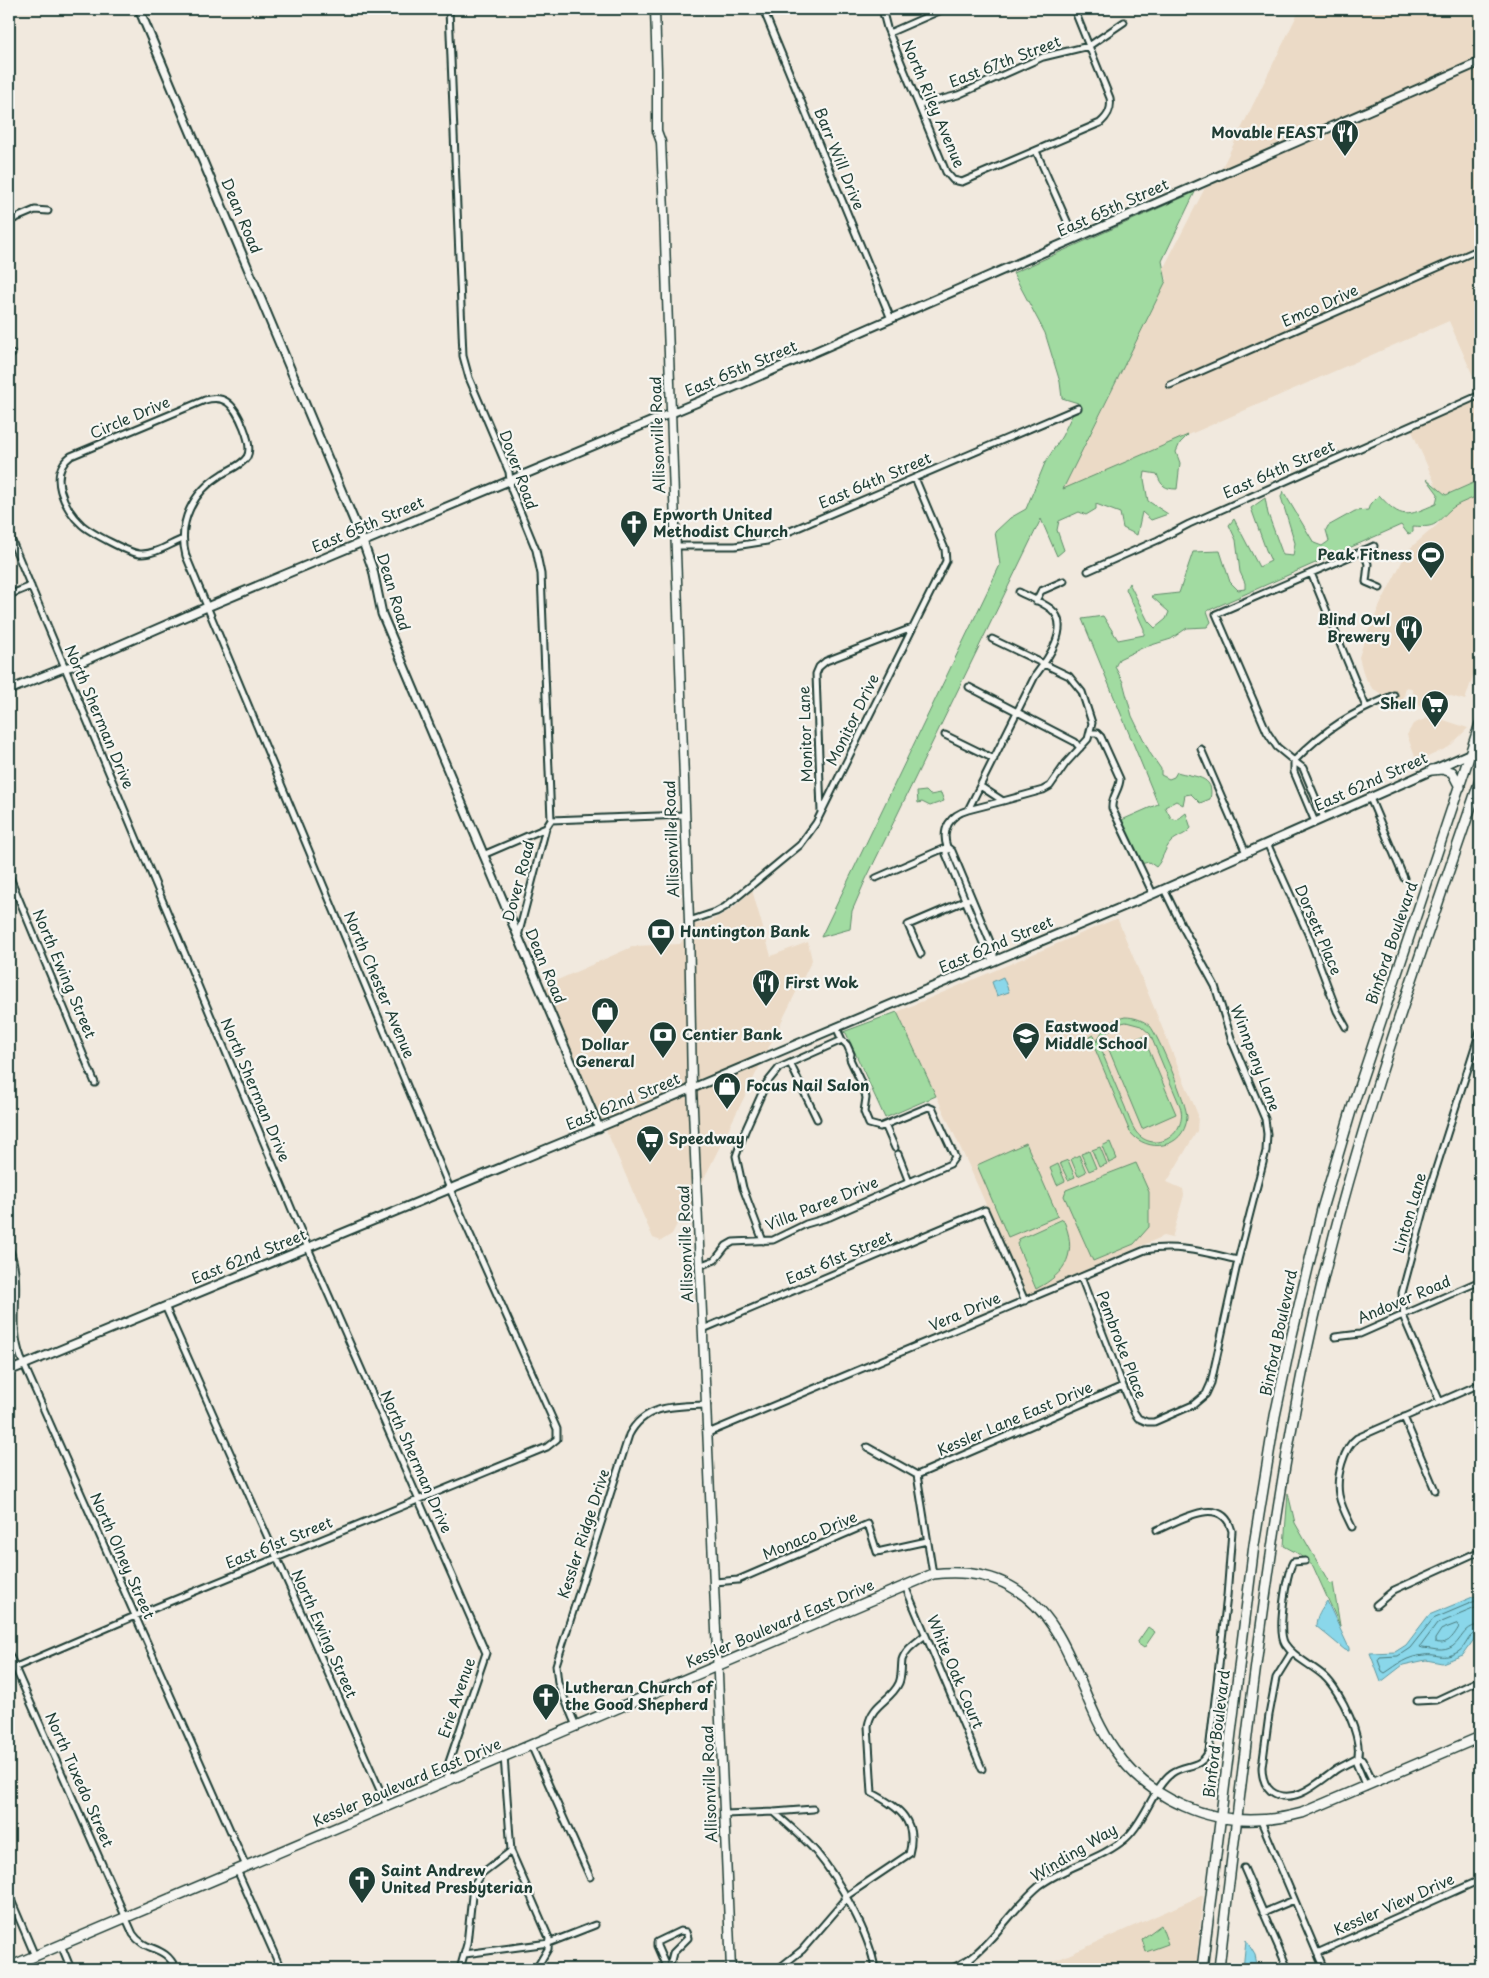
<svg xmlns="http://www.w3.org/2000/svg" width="1489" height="1978" font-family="'Playpen Sans',sans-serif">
  <rect width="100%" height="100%" fill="#f1e9de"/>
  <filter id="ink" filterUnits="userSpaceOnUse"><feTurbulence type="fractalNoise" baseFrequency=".02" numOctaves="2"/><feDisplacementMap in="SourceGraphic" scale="10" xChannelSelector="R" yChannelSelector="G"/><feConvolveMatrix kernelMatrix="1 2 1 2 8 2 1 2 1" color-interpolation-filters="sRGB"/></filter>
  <g filter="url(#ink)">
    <!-- built -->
    <path fill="#ebdac6" d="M1300,9H1480V480L1446,495L1437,488L1408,422L1480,392L1449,321L1063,490L1167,279L1163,269L1205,188L1214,184Z
      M1480,493V655L1465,700L1444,694L1437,712L1420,707L1411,688L1406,687L1403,701L1383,695L1372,688L1364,676L1359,657L1365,638L1381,603L1408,550L1438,524L1451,505Z
      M1432,716L1468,728L1449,747L1417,762L1407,735L1413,724Z
      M752,890L771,956L808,942L812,960L684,1219L680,1218L672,1234L661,1241L653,1238L545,989L553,982L634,946L680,944L693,925L711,921L732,909Z
      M1113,920H1118L1198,1115L1197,1131L1167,1182L1183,1189L1184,1195L1172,1238L1164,1236L1026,1296L969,1166L897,1012Z
      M1203,1895L1196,1969H1037Z"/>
    <!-- green -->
    <path fill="#a1dba1" stroke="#608c6a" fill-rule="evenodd" d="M1195,192L1162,261L1166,281L1063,489L1188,435L1180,443L1176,452L1180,463L1177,489C1165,489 1161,486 1157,474L1145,472L1144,479L1148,501L1168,514L1151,520L1142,512L1137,535L1123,528L1120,513L1096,504V509L1086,515L1079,512L1059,521L1057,530L1064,550L1057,556L1041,519L865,881L852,911L850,929L821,937L1000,565L995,532L1010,518L1026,509L1045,463L1062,436L1078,403L1062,398L1060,382L1045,333L1013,273Z
      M1427,479L1446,495L1480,480V495C1472,499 1458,503 1451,509C1434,524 1438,528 1413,526V532L1408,534L1401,525L1207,611L1211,622L1207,627L1187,628L1171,639L1142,648L1119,659L1115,667L1123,682L1132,716L1150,753L1161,769V775L1169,779L1174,777L1177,772C1193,777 1216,775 1210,799L1200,803L1191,794L1185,795L1183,805L1176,801L1165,807L1171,818L1177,820L1186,813L1191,828C1186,835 1177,836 1171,842C1164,849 1163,860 1156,867L1149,862L1136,865L1115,823L1158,804L1082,619L1103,616L1118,640L1144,635V629L1126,589L1129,583L1148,621L1155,628L1166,619L1169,612L1151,596L1179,593L1193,552L1220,551L1230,582L1238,590L1245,589V583L1240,572L1236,540L1229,525L1234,519L1259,567L1271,561L1266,550L1251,508L1265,498L1268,514L1283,555L1293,556L1295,543L1281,497L1283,491L1314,543L1322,546L1329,541L1326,530L1328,526L1355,511L1368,510L1370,504L1379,495C1402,521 1407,516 1436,504L1438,494Z
      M926,791L930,795L941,793L944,801L930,806L922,802L918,803L917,792Z
      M897,1012L936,1096L885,1118L846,1033L843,1032Z
      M1125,1017C1134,1017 1143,1020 1150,1026C1158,1035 1188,1106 1187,1118C1184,1149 1147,1154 1130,1132L1090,1037L1094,1035L1097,1042C1102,1028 1111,1020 1125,1017ZM1126,1022L1141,1026L1150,1034L1180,1106C1189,1133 1155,1156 1136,1132C1131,1125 1128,1115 1125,1107C1118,1091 1111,1074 1104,1057C1098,1040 1108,1025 1126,1022Z
      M1143,1036L1176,1114L1142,1129L1109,1050Z
      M1110,1142L1117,1159L1109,1163L1102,1146Z
      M1026,1143L1058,1216L1008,1237L977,1165Z
      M1100,1147L1107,1164L1099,1167L1092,1150Z
      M1089,1151L1096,1168L1089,1171L1081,1154Z
      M1079,1155L1086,1172L1078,1176L1071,1159Z
      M1068,1160L1075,1177L1068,1180L1060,1163Z
      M1136,1163L1149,1192V1227L1134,1244L1093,1261L1064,1196L1066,1190Z
      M1058,1164L1065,1181L1057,1185L1050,1168Z
      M1063,1219C1078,1252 1067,1273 1036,1289L1017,1244L1019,1239Z
      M1288,1493L1295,1523L1330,1584L1333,1583L1340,1626L1313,1566L1297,1553L1284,1546Z
      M1148,1627L1155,1632L1144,1648L1137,1643Z
      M1161,1925L1168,1944L1146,1952L1142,1939Z"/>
    <!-- water -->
    <path fill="#8ad7ea" stroke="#5f99a1" d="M1003,977L1009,992L997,996L992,982Z
      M1480,1594V1636L1475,1638L1463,1655L1442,1663L1426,1660L1403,1665L1381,1682L1370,1653L1395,1652L1406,1645L1429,1615Z
      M1327,1601L1349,1648V1651L1345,1650L1316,1626C1316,1616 1322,1608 1327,1601Z
      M1246,1940L1255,1955L1258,1969H1243Z"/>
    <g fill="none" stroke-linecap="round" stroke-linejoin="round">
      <!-- shore -->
      <path stroke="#4a7b7d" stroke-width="1" d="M1480,1599L1433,1619L1410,1648L1398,1656L1380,1657L1378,1660L1382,1671L1385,1673C1399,1664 1405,1657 1424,1655C1437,1653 1442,1661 1458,1652C1468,1646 1467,1633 1480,1631
        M1480,1606L1437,1624L1420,1647C1424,1649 1427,1648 1431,1649C1464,1656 1456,1626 1480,1625
        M1457,1624L1459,1627C1453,1637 1447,1646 1435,1642V1639L1441,1630Z"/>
      <!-- minor casing -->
      <g stroke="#1f3d34" stroke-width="9">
        <path id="minor" d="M449,9L463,356L469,378L509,472L511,489L536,550L541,574L551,820L546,828L518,936
          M763,9L891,319
          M882,9L887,28L946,172L953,180L962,182L1100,123C1108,116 1112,109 1110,98L1074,9
          M889,33L944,9
          M919,105L958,95L1043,57L1089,46L1124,22
          M1036,151L1075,239
          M9,221L35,210L48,211
          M9,356L12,354
          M1170,385L1480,249
          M9,534L308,1248L486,1653L449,1762L447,1780
          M676,546H735L767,541L1078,408
          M1374,546L1216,614L1267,732L1277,747L1294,761C1326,728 1352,713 1394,695
          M1363,550L1368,564L1366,582L1380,588
          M1088,571L1158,540L1189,524L1480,395
          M1311,573L1366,707
          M9,595L31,586
          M1036,601L1041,591L1064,581
          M969,687L1075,742L1080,748
          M1091,733H1097L1101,737L1120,779C1120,789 1111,797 1112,808L1153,894
          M945,735L994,759
          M1201,749L1246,853
          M980,786L1003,801L1043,790L1050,786L1066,763L1088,739L1092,723L1082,692L1069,676L992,639
          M1370,798L1404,878
          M968,810L1003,801
          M821,812L816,674L819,667L826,661L912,628
          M551,820L685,815
          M1315,822L1294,772V761L1303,768L1324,818
          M1267,843L1308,934L1337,1011L1346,1027
          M947,847L952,851L994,951V961L988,955L946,854Z
          M483,855L546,828
          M9,875L95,1083
          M876,878L947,847C941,829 950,815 968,810L1035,676C1047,660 1072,626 1051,609C1042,602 1029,597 1019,592
          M689,921L716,912L725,907L800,845L816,823L946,561L945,549L915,478
          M921,954L908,925L969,899
          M790,1063L817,1119
          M885,1125L895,1148
          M898,1154L909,1182
          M763,1241L743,1188L736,1156L745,1131L766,1084L779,1068L842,1040
          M9,1248C24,1283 7,1322 21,1358L246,1866
          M699,1266L715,1260L726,1246L733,1242L773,1240L806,1224L830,1217L950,1164L955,1157L933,1109L928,1107L880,1127L869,1124L864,1112L866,1098L864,1089L850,1059L851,1054L847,1045L842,1040L836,1027
          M1081,1277L1123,1386L1134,1412L1138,1418L1147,1422H1154L1193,1405L1206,1394L1211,1383L1238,1260L1266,1151L1267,1134L1265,1119L1232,1041L1215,986L1182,926L1164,889
          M165,1306L387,1806
          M703,1329L985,1210L1025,1301
          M1335,1337L1360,1334L1480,1281
          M1440,1402L1404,1318L1402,1293L1432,1181L1480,1031
          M1404,1417L1435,1490
          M708,1433L1145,1250C1178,1244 1207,1253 1238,1260
          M867,1447L917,1475
          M917,1475L1123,1386
          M917,1475L933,1574
          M1352,1527C1347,1517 1341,1506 1339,1495C1336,1478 1343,1448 1357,1438L1480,1384
          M1305,1561L1293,1562C1286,1575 1277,1632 1285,1644C1294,1658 1312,1665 1324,1676C1340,1690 1366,1742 1356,1763L1366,1787
          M715,1582L738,1580L868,1524L877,1552L927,1541
          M905,1586L982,1769
          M1376,1605L1394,1590L1480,1551
          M1292,1652L1276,1678L1269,1715L1262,1767C1262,1777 1264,1785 1271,1791C1293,1808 1321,1780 1337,1769C1344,1765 1351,1762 1358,1758
          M9,1654L133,1934C146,1953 165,1944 176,1969
          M9,1670L135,1616L547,1447L557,1439V1429L453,1196L186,556C177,522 193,492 222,474C229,470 242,465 247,457C254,445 238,409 227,402C220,397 212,398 205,400L71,456C47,473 64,509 82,525C91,533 129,553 140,554C154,555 170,544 183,539
          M1417,1701L1437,1700L1480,1680
          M576,1726L558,1683L556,1665L629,1435C645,1404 676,1406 707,1405
          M531,1745L590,1877
          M504,1756L511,1851L549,1938L548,1949L536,1969
          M1358,1758L1362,1759L1374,1783
          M774,1812C788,1825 804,1838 816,1852C839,1879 870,1935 875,1969
          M725,1814L774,1812L813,1809
          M1261,1821L1324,1969
          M1244,1868L1288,1969
          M237,1870L281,1969
          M9,1895L35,1956
          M845,1897L909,1854C918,1821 899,1807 872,1793L868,1726C872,1703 891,1701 899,1683C902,1676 901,1668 902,1660C905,1649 917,1642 925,1635
          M1263,1913L1294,1900
          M61,1945L71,1969
          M1317,1953L1480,1880
          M465,1954L549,1943L595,1925
          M969,1959L974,1969
          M460,1969L467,1944L473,1886L481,1874L511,1851
          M667,1969L657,1946V1942L680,1931L686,1932L688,1938L673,1953L669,1969
          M778,1969L802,1950L846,1899
          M951,1969C959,1965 967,1961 974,1955C998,1935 1015,1906 1039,1886C1065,1866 1101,1860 1126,1838C1145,1821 1154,1786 1172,1773C1186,1763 1200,1770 1209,1751L1227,1596L1232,1531C1222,1493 1179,1521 1157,1530"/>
      </g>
      <!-- tertiary casing -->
      <g stroke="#1f3d34" stroke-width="11">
        <path id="tertiary" d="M139,9L363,542L373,570L382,614L599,1128
          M9,690L61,669L72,666L207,607L741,384L1480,62
          M9,1371L636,1112L1153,894L1480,749"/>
      </g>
      <!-- secondary casing -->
      <g stroke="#1f3d34" stroke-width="11">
        <path id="secondary" d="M655,9L657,70V131L661,142L664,212L689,921L692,1087L731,1969"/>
      </g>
      <!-- primary casing -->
      <g stroke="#1f3d34" stroke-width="12">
        <path id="primary" d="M1432,770L1442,769L1452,772L1460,787
          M9,1967L933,1574C960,1571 986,1573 1010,1586C1072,1620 1077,1696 1114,1749C1131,1774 1156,1794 1184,1806C1222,1823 1261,1824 1302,1813L1480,1737
          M1202,1969L1254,1545L1275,1416L1292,1335L1322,1209L1351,1111L1480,724
          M1219,1969C1228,1886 1239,1803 1249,1719C1267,1577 1286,1435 1319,1296C1360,1120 1422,951 1480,780"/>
      </g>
      <!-- minor -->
      <use href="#minor" stroke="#f6f6f2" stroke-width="5"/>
      <!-- tertiary -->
      <use href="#tertiary" stroke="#f6f6f2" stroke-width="7"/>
      <!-- secondary -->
      <use href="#secondary" stroke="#f6f6f2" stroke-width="8"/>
      <!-- primary -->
      <use href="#primary" stroke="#f6f6f2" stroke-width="9"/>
    </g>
  </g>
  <!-- icons -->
  <defs>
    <g id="restaurant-pin" transform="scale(1.4375)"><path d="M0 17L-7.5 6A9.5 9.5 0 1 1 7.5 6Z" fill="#1f3d34" stroke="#f6f6f2"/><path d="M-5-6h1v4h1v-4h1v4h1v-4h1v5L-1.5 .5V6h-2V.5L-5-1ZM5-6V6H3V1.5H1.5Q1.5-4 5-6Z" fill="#fff"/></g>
    <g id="church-pin" transform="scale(1.4375)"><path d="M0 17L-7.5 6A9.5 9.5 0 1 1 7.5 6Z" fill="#1f3d34" stroke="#f6f6f2"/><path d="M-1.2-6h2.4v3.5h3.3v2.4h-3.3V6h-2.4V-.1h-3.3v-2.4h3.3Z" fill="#fff"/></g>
    <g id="stadium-pin" transform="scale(1.4375)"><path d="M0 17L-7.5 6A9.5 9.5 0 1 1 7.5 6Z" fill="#1f3d34" stroke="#f6f6f2"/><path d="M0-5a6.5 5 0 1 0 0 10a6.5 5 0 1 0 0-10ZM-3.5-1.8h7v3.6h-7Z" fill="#fff"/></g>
    <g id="supermarket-pin" transform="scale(1.4375)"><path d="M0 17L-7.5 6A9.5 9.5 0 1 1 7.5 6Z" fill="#1f3d34" stroke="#f6f6f2"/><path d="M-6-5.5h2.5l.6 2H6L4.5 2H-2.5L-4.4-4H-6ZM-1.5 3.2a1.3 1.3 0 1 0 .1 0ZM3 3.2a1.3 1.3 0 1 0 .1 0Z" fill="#fff"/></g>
    <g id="bank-pin" transform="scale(1.4375)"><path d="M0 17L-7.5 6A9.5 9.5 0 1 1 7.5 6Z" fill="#1f3d34" stroke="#f6f6f2"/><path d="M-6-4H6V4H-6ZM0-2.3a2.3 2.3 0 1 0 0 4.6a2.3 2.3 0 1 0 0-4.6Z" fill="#fff"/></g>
    <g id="shop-pin" transform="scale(1.4375)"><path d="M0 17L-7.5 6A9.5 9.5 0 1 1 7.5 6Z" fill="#1f3d34" stroke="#f6f6f2"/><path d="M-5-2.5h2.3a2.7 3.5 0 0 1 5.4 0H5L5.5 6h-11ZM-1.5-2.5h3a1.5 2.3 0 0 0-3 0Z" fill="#fff"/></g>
    <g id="school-pin" transform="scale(1.4375)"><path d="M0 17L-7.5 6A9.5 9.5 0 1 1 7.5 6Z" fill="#1f3d34" stroke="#f6f6f2"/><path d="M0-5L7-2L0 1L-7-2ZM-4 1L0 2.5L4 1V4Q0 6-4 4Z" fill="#fff"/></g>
  </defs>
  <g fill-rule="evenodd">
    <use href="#restaurant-pin" x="1345" y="133"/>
    <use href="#church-pin" x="634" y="524"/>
    <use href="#stadium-pin" x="1431" y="555"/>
    <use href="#restaurant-pin" x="1409" y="629"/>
    <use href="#supermarket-pin" x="1435" y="704"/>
    <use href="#bank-pin" x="661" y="932"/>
    <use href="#restaurant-pin" x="766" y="983"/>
    <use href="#shop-pin" x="605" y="1011"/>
    <use href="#bank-pin" x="663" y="1035"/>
    <use href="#school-pin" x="1026" y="1036"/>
    <use href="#shop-pin" x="727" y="1086"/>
    <use href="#supermarket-pin" x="650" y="1139"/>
    <use href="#church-pin" x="546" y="1697"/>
    <use href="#church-pin" x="362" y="1880"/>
  </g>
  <g text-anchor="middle" stroke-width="4.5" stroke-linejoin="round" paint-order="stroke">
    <!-- street labels -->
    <g font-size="15" fill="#1f3d34" stroke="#f6f6f2">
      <text transform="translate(1005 62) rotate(-21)" y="5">East 67th Street</text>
      <text transform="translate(933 104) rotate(67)" y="5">North Riley Avenue</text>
      <text transform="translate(839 159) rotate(68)" y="5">Barr Will Drive</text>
      <text transform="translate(1113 208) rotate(-24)" y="5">East 65th Street</text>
      <text transform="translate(241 216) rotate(67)" y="5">Dean Road</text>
      <text transform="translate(1320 306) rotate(-24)" y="5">Emco Drive</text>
      <text transform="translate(741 369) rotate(-23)" y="5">East 65th Street</text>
      <text transform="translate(130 418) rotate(-23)" y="5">Circle Drive</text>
      <text transform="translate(658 435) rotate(-92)" y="5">Allisonville Road</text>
      <text transform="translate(518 470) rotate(70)" y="5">Dover Road</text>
      <text transform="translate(1279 470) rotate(-24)" y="5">East 64th Street</text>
      <text transform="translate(875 481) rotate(-23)" y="5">East 64th Street</text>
      <text transform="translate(368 525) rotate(-23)" y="5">East 65th Street</text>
      <text transform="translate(393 592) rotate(73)" y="5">Dean Road</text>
      <text transform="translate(99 717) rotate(67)" y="5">North Sherman Drive</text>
      <text transform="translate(853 720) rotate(-64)" y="5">Monitor Drive</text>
      <text transform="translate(806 734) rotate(-92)" y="5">Monitor Lane</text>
      <text transform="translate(1371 782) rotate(-24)" y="5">East 62nd Street</text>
      <text transform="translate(672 839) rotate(-92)" y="5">Allisonville Road</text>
      <text transform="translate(519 881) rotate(-75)" y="5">Dover Road</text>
      <text transform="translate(1318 930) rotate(67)" y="5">Dorsett Place</text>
      <text transform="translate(1392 943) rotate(-71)" y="5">Binford Boulevard</text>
      <text transform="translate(996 945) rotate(-23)" y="5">East 62nd Street</text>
      <text transform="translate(545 966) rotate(67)" y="5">Dean Road</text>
      <text transform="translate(64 974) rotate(67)" y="5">North Ewing Street</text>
      <text transform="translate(379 985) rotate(67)" y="5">North Chester Avenue</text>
      <text transform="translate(1255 1058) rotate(69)" y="5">Winnpeny Lane</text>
      <text transform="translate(255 1090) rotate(67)" y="5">North Sherman Drive</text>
      <text transform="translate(623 1102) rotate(-23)" y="5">East 62nd Street</text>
      <text transform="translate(822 1204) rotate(-22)" y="5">Villa Paree Drive</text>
      <text transform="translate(1410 1213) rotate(-74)" y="5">Linton Lane</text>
      <text transform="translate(686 1244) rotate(-92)" y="5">Allisonville Road</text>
      <text transform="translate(249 1257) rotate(-22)" y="5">East 62nd Street</text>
      <text transform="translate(839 1258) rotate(-23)" y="5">East 61st Street</text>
      <text transform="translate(1404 1300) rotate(-23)" y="5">Andover Road</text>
      <text transform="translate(965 1312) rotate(-23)" y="5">Vera Drive</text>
      <text transform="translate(1279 1333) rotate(-78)" y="5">Binford Boulevard</text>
      <text transform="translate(1121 1345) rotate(69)" y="5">Pembroke Place</text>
      <text transform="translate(1015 1419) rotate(-23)" y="5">Kessler Lane East Drive</text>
      <text transform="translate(416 1462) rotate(66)" y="5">North Sherman Drive</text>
      <text transform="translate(584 1534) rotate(-72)" y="5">Kessler Ridge Drive</text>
      <text transform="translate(810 1536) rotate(-23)" y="5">Monaco Drive</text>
      <text transform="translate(279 1543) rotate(-22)" y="5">East 61st Street</text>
      <text transform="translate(122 1556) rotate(66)" y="5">North Olney Street</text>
      <text transform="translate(780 1624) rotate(-23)" y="5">Kessler Boulevard East Drive</text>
      <text transform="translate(324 1634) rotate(66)" y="5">North Ewing Street</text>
      <text transform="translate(955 1672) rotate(67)" y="5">White Oak Court</text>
      <text transform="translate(457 1698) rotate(-71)" y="5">Erie Avenue</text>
      <text transform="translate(1217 1734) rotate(-83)" y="5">Binford Boulevard</text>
      <text transform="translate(79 1780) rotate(66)" y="5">North Tuxedo Street</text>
      <text transform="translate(407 1783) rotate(-23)" y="5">Kessler Boulevard East Drive</text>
      <text transform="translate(710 1784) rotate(-92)" y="5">Allisonville Road</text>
      <text transform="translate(1074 1853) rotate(-31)" y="5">Winding Way</text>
      <text transform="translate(1394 1905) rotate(-24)" y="5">Kessler View Drive</text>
    </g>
    <!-- poi labels -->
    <g font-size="15" font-weight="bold" fill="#1f3d34" stroke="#f6f6f2" text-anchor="start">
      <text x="1326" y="138" text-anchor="end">Movable FEAST</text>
      <text x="653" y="520">Epworth United<tspan x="653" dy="17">Methodist Church</tspan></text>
      <text x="1412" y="560" text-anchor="end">Peak Fitness</text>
      <text x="1390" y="625" text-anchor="end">Blind Owl<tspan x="1390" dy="17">Brewery</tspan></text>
      <text x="1416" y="709" text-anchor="end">Shell</text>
      <text x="680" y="937">Huntington Bank</text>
      <text x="785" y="988">First Wok</text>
      <text x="1045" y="1032">Eastwood<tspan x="1045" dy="17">Middle School</tspan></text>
      <text x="682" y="1040">Centier Bank</text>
      <text x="605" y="1050" text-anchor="middle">Dollar<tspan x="605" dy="17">General</tspan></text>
      <text x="746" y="1091">Focus Nail Salon</text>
      <text x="669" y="1144">Speedway</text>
      <text x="565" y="1693">Lutheran Church of<tspan x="565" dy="17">the Good Shepherd</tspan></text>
      <text x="381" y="1876">Saint Andrew<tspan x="381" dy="17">United Presbyterian</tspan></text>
    </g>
  </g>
  <!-- margin -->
  <rect width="1489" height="1978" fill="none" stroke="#f6f6f2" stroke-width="30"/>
  <rect x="15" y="15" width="1459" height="1948" fill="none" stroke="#1f3d34" stroke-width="2" filter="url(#ink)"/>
</svg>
